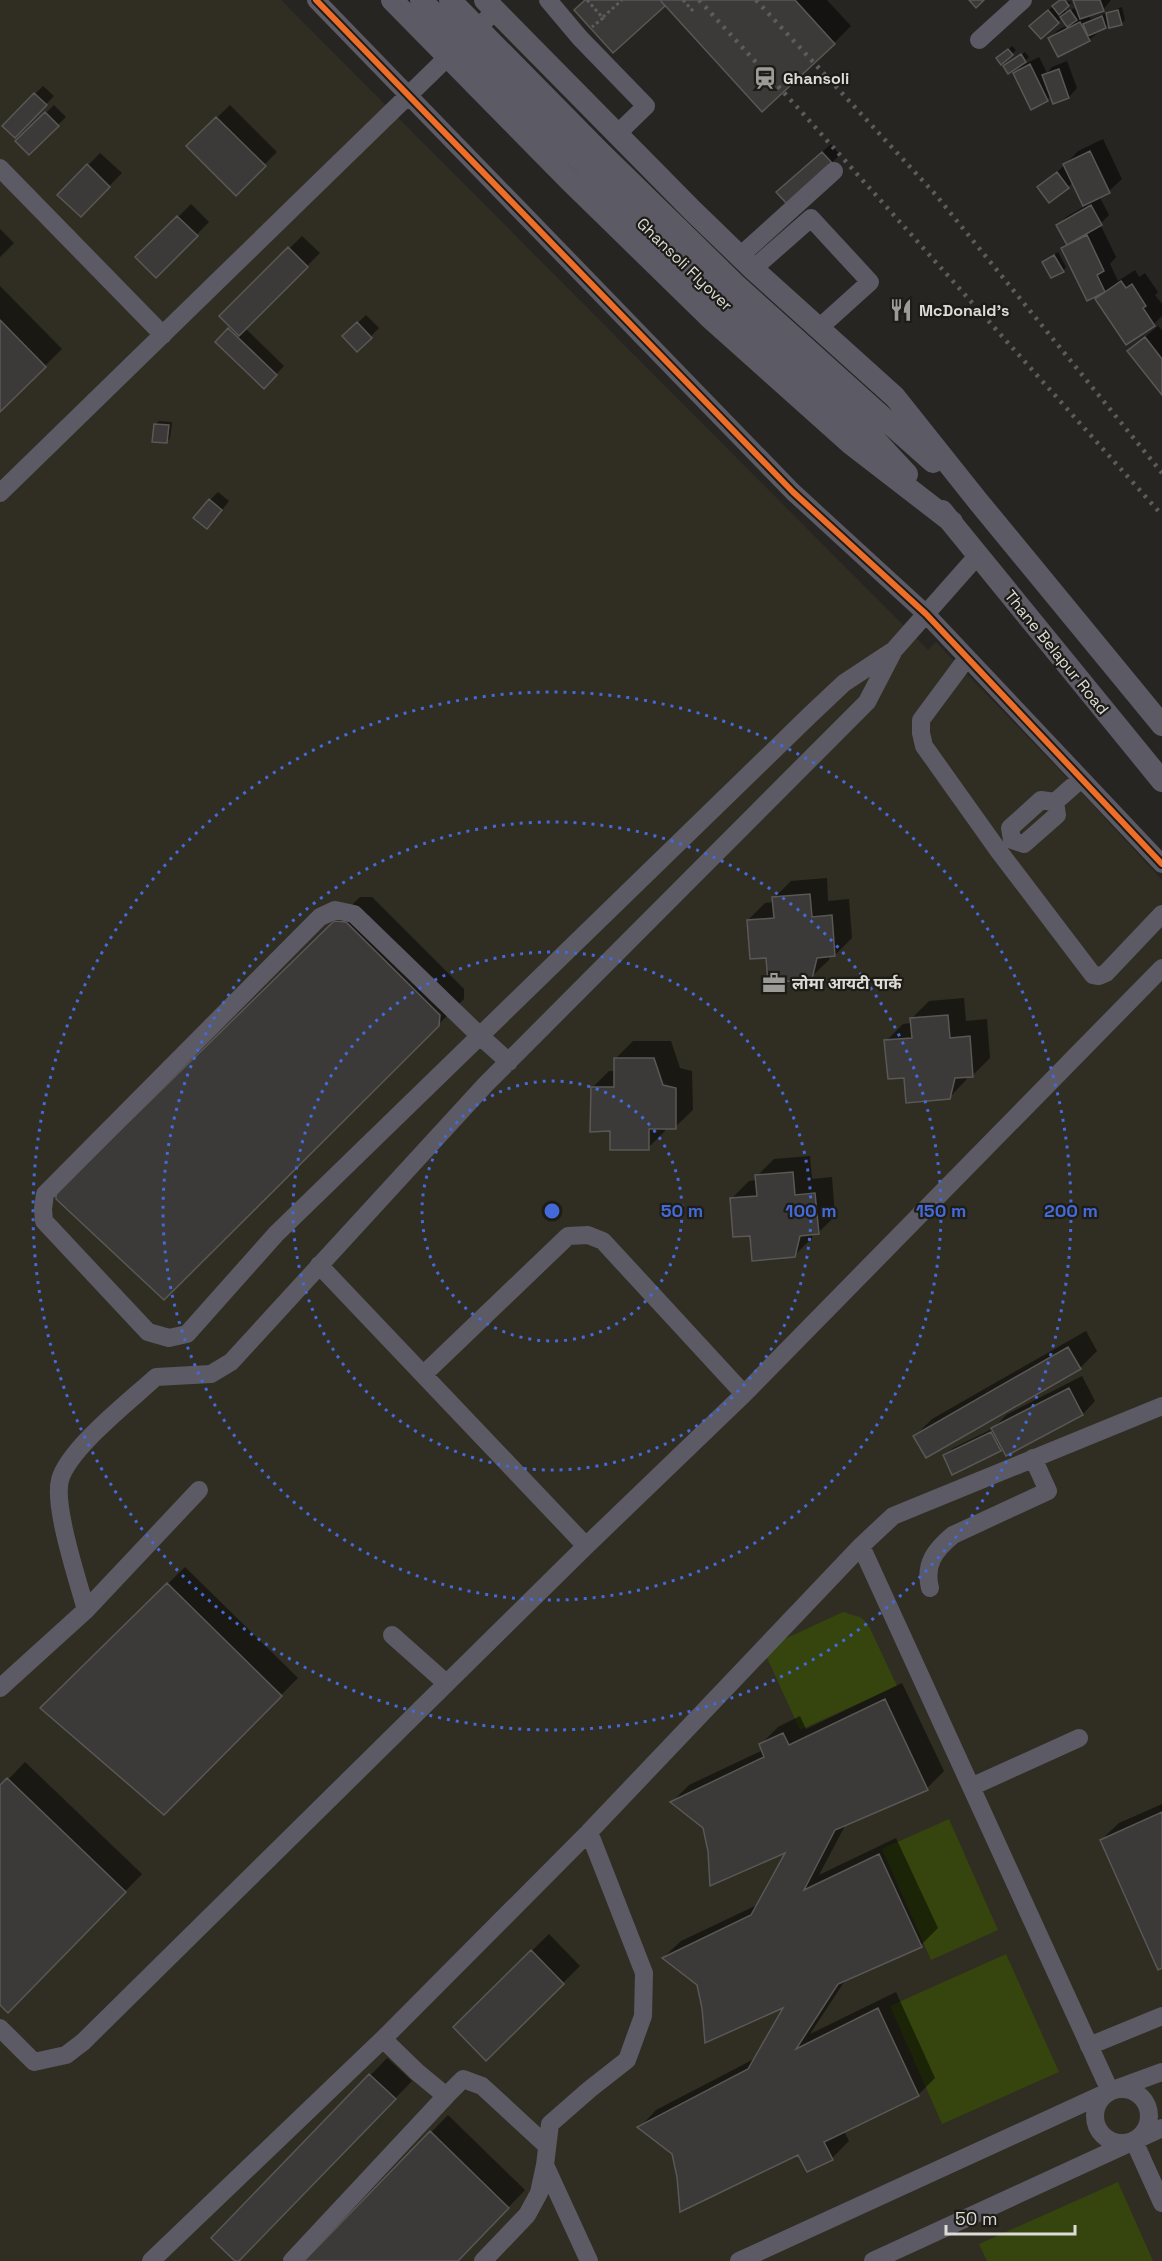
<svg xmlns="http://www.w3.org/2000/svg" width="1162" height="2261" font-family="'Space Grotesk','Noto Sans Devanagari',sans-serif">
  <rect width="100%" height="100%" fill="#262521"/>
  <!-- built -->
  <path fill="#302d22" d="M0,0H281L928,650L936,642L1079,790L1162,880V2261H0Z"/>
  <!-- green -->
  <path fill="#36440e" d="M843,1612L860,1617L868,1624L897,1686L800,1730L763,1649Z
    M949,1819L998,1930L931,1960L882,1849Z
    M1006,1954L1059,2072L942,2124L890,2006Z
    M1118,2182L1153,2261H987L979,2244Z"/>
  <!-- shadow -->
  <path fill="#0007" d="M586,0H827L851,26L834,43L665,4L613,51Z
    M1061,0L1072,2L1063,9L1067,13L1074,8L1079,14L1075,0H1111L1103,10L1088,15L1091,19L1122,7L1125,20L1121,24L1110,23L1089,40L1050,38L1058,30L1068,25L1062,18L1041,37L1039,18Z
    M1012,46L1016,50L1012,54L1002,55Z
    M1025,52L1029,57L1025,61L1005,66Z
    M1039,57L1047,73L1052,67L1067,61L1077,88L1069,97L1054,102L1052,96L1032,108L1015,73L1023,65Z
    M43,86L54,96L15,136L4,125Z
    M54,105L66,117L29,153L17,141Z
    M230,105L277,152L236,193L188,146Z
    M1103,139L1122,179L1109,191L1099,196L1109,215L1100,224L1116,257L1110,264L1118,281L1135,270L1139,277L1145,273L1158,292L1155,295L1162,304V316L1154,324L1126,343L1097,299L1105,291L1088,299L1063,248L1068,243L1058,225L1066,217L1085,206L1073,182L1068,187H1039L1065,165L1078,151Z
    M831,144L840,155L831,163L786,184Z
    M100,153L122,173L81,215L60,194Z
    M191,204L209,222L156,276L138,257Z
    M0,229L14,243L0,257Z
    M302,236L320,253L245,328L284,366L264,387L217,342L232,327L221,316Z
    M1058,252L1066,267L1063,271L1044,262Z
    M0,286L62,349L0,410Z
    M366,315L379,328L357,350L344,336Z
    M1158,326L1162,330V392L1129,351Z
    M159,421L172,422L170,438L167,442L155,425Z
    M218,492L229,501L215,519L210,500Z
    M827,878L828,901L849,899L852,938L835,955H830L829,960L811,977L768,956L748,920L765,903L774,902V898L791,881Z
    M360,897H372L464,989V999L164,1298L83,1168Z
    M964,998L966,1021L987,1019L990,1058L973,1075L968,1076L966,1080L949,1098L906,1077L886,1041L903,1024L912,1023L911,1019L929,1001Z
    M633,1041H671L680,1068L692,1071L693,1110L675,1127H665V1131L648,1148L612,1130L592,1088L609,1071H616V1058Z
    M810,1156L812,1179L832,1177L835,1216L818,1233H813L812,1238L795,1255L751,1234L732,1198L749,1181L757,1180V1176L774,1159Z
    M1086,1331L1097,1351L1080,1368L915,1436L932,1419Z
    M1082,1376L1095,1401L1083,1414L1003,1447L1000,1450L945,1456L953,1448L994,1428L1006,1415Z
    M185,1567L298,1678L164,1813L42,1708Z
    M902,1683L944,1771L927,1788L846,1824L819,1875L896,1838L938,1928L921,1945L846,1979L810,2034L896,1992L935,2078L918,2095L844,2131L849,2141L832,2158L799,2153L679,2177L674,2154L640,2127L656,2110L756,2058L787,2005L704,2008L698,1984L664,1957L681,1941L759,1904L789,1850L709,1851L704,1827L672,1802L689,1785L763,1750L760,1745L778,1727L800,1716L806,1729Z
    M25,1762L142,1874L26,1994L0,2003V1788Z
    M1162,1804V1967L1101,1840L1119,1823Z
    M549,1934L580,1966L486,2059L455,2027Z
    M387,2058L412,2081L254,2244L213,2238Z
    M448,2115L525,2190L457,2261H306Z"/>
  <!-- building -->
  <path fill="#3b3a38" stroke="#5a5856" stroke-width="1.5" d="M585,0H660L665,6L613,53L574,10Z
    M660,0H795L835,44L762,112Z
    M969,0H984L976,8Z
    M1060,0H1065L1069,6L1059,15L1052,6Z
    M1073,0H1100L1104,11L1080,19Z
    M1048,10L1059,23L1041,39L1029,26Z
    M1070,10L1077,20L1067,27L1060,17Z
    M1118,10L1122,25L1109,28L1106,13Z
    M1102,16L1106,28L1088,36L1083,24Z
    M1080,22L1090,41L1058,57L1048,38Z
    M1008,49L1013,55L1001,65L996,58Z
    M1021,54L1026,62L1008,74L1003,66Z
    M1030,64L1048,101L1031,110L1013,73Z
    M1059,69L1069,98L1053,104L1042,75Z
    M34,93L47,105L15,138L2,126Z
    M45,112L59,126L29,155L15,141Z
    M216,117L266,166L236,196L186,146Z
    M1090,151L1110,193L1083,206L1063,164Z
    M822,152L833,164L787,204L776,192Z
    M87,164L110,187L81,217L57,195Z
    M1057,172L1069,188L1049,203L1037,187Z
    M1091,205L1102,225L1067,245L1056,225Z
    M177,216L198,236L156,278L135,257Z
    M1087,235L1104,271L1097,275L1105,292L1087,301L1061,248Z
    M288,247L308,267L239,336L219,316Z
    M1054,255L1064,272L1051,278L1042,262Z
    M1121,281L1126,288L1132,284L1146,306L1143,308L1155,326L1126,345L1095,299Z
    M0,320L46,367L0,412Z
    M357,322L372,338L357,352L342,336Z
    M228,328L277,375L264,389L215,342Z
    M1145,337L1162,359V395L1127,351Z
    M154,424L169,425L167,443L152,442Z
    M209,499L222,510L207,529L193,518Z
    M810,894L812,917L832,915L835,956L817,958L812,979L768,983L766,958L750,959L747,920L774,918L772,897Z
    M334,921L346,922L440,1015L439,1026L164,1300L56,1199V1193Z
    M948,1015L950,1038L970,1036L973,1077L955,1078L950,1099L906,1103L904,1078L888,1079L884,1040L912,1038L910,1018Z
    M614,1058H654L663,1085L676,1088V1129H649V1150H610V1131L590,1132L591,1087H614Z
    M793,1172L795,1195L815,1193L819,1234L800,1236L795,1257L752,1261L750,1236L733,1237L730,1198L757,1196L755,1175Z
    M1068,1347L1081,1369L926,1458L913,1436Z
    M1069,1388L1083,1415L1006,1456L991,1428Z
    M991,1432L1001,1451L952,1475L943,1455Z
    M167,1583L282,1696L164,1815L40,1708Z
    M885,1699L928,1790L835,1830L804,1890L879,1854L922,1947L838,1984L796,2049L878,2008L919,2096L824,2142L833,2160L807,2172L798,2155L680,2212L677,2177L672,2154L637,2127L748,2069L783,2008L705,2043L702,2008L697,1985L662,1958L751,1915L785,1853L710,1886L708,1851L703,1828L670,1802L764,1757L759,1744L783,1733L789,1745Z
    M7,1778L126,1892L8,2013L0,2005V1785Z
    M1162,1812V1968L1158,1970L1100,1840Z
    M531,1950L564,1984L486,2061L453,2027Z
    M369,2074L396,2099L239,2261H235L211,2238Z
    M430,2131L509,2208L458,2261H304Z"/>
  <g fill="none" stroke-linecap="round" stroke-linejoin="round">
    <!-- path -->
    <path stroke="#5e5c63" stroke-width="3" stroke-dasharray="3 3" stroke-linecap="butt" d="M587,0L603,18L592,27
      M683,0L693,11
      M603,17L622,0"/>
    <!-- minor -->
    <path stroke="#5c5a65" stroke-width="18" d="M316,0L793,492L926,614L1162,864
      M548,0L580,38L646,106L616,135
      M979,40L1023,0
      M0,168L163,335
      M740,256L834,171
      M753,269L811,218L870,282L819,328
      M0,493L496,10
      M967,658L921,720V733L924,746L998,850L1093,975L1099,976L1106,973L1162,914
      M1055,802L1081,779
      M1012,840L1024,844L1057,815L1055,802
      M1012,840L1010,828L1041,800L1055,802
      M509,1062L480,1036L354,914L335,910L320,917L45,1194L43,1209L44,1221L148,1332L169,1338L187,1334L276,1234L809,716L844,683L894,650
      M319,1265L586,1546
      M424,1374L568,1236L588,1235L603,1241L744,1394
      M861,1546L1110,2091
      M930,1588C924,1564 935,1550 953,1535L1048,1491L1033,1458
      M86,1610L199,1490
      M392,1635L446,1683
      M0,1688L86,1610C78,1581 53,1506 60,1480C68,1449 131,1400 156,1377L211,1374L231,1362L486,1084L867,702L894,650L978,555
      M971,1787L1079,1738
      M589,1832L644,1973L643,2016L627,2060L590,2089L550,2124L545,2165L589,2261
      M0,2028L34,2062L66,2055L83,2042L586,1546L744,1394L1162,968
      M383,2039L417,2072L446,2096L463,2079L482,2086L547,2146
      M1089,2046L1162,2016
      M1095 2116a27 27 0 1 1 54 0a27 27 0 1 1-54 0Z
      M1134,2141L1162,2203
      M151,2261L383,2039L589,1832L861,1546L893,1516L1162,1406
      M292,2261L446,2096
      M483,2261L527,2215L539,2193L545,2165
      M739,2261L1110,2091L1162,2072
      M873,2261L1162,2128"/>
    <!-- major -->
    <path stroke="#5c5a65" stroke-width="22" d="M392,0L569,180L709,317L851,444L952,522
      M485,0L693,211L753,269L895,397L977,500L1162,725
      M879,414L933,462
      M865,429L907,474
      M942,511L1162,781"/>
    <!-- rail -->
    <path stroke="#5c5b5e" stroke-width="4.5" stroke-dasharray="3 6" stroke-linecap="butt" d="M699,0L798,108L1162,515
      M756,0L935,194L1162,473"/>
    <!-- major-bridge -->
    <path stroke="#5c5a65" stroke-width="22" d="M421,0L662,243L723,302L865,429
      M450,0L599,151L737,286L879,414"/>
    <!-- cycleway casing -->
    <g stroke="#1e1c16" stroke-width="10">
      <path id="cycleway" d="M316,0L793,492L926,614L1162,864"/>
    </g>
    <!-- cycleway -->
    <use href="#cycleway" stroke="#ee6e29" stroke-width="6"/>
  </g>
  <!-- distance rings -->
  <g fill="none" stroke="#436ad8" stroke-width="3" stroke-dasharray="3 6">
    <circle cx="552" cy="1211" r="130"/>
    <circle cx="552" cy="1211" r="259"/>
    <circle cx="552" cy="1211" r="389"/>
    <circle cx="552" cy="1211" r="519"/>
  </g>
  <!-- icons -->
  <defs>
    <g id="station-bare" transform="scale(1.8)"><path d="M-3-6H3Q5-6 5-4V2Q5 4 3 4L4.5 6H3L1.5 4h-3L-3 6H-4.5L-3 4Q-5 4-5 2V-4Q-5-6-3-6ZM-3.5-4v3h7v-3ZM-3.5 1v1.5H-2V1ZM2 1v1.5H3.5V1Z" fill="#9c9b97" stroke="#1e1c16" stroke-width="2.5" paint-order="stroke"/></g>
    <g id="restaurant-bare" transform="scale(1.8)"><path d="M-5-6h1v4h1v-4h1v4h1v-4h1v5L-1.5 .5V6h-2V.5L-5-1ZM5-6V6H3V1.5H1.5Q1.5-4 5-6Z" fill="#9c9b97" stroke="#1e1c16" stroke-width="2.5" paint-order="stroke"/></g>
    <g id="office-bare" transform="scale(1.8)"><path d="M-6-3h4V-5.5h4V-3h4V5H-6ZM-1-4.5V-3h2v-1.5ZM-6 0V1H6V0Z" fill="#9c9b97" stroke="#1e1c16" stroke-width="2.5" paint-order="stroke"/></g>
  </defs>
  <g fill-rule="evenodd">
    <use href="#station-bare" x="765" y="78"/>
    <use href="#restaurant-bare" x="901" y="310"/>
    <use href="#office-bare" x="774" y="983"/>
  </g>
  <g text-anchor="middle" stroke-width="4.5" stroke-linejoin="round" paint-order="stroke">
    <!-- poi labels -->
    <g font-size="16" font-weight="bold" fill="#dcdbd7" stroke="#1e1c16" text-anchor="start">
      <text x="783" y="84">Ghansoli</text>
      <text x="919" y="316">McDonald's</text>
      <text x="792" y="989">लोमा आयटी पार्क</text>
    </g>
    <!-- street labels -->
    <g font-size="16" fill="#dcdbd7" stroke="#1e1c16">
      <text transform="translate(685 264) rotate(44)" y="6">Ghansoli Flyover</text>
      <text transform="translate(1057 652) rotate(51)" y="6">Thane Belapur Road</text>
    </g>
  </g>
  <circle cx="552" cy="1211" r="9" fill="#436ad8" stroke="#1e1c16" stroke-width="3"/>
  <g font-size="18" text-anchor="middle" font-weight="bold" fill="#436ad8" stroke="#1e1c16" stroke-width="4.5" stroke-linejoin="round" paint-order="stroke">
    <text x="682" y="1217">50 m</text>
    <text x="811" y="1217">100 m</text>
    <text x="941" y="1217">150 m</text>
    <text x="1071" y="1217">200 m</text>
  </g>
  <!-- scale -->
  <path d="M946 2225v9h129v-9" fill="none" stroke="#dcdbd7" stroke-width="3"/>
  <text x="955" y="2225" font-size="18" fill="#dcdbd7" stroke="#1e1c16" stroke-width="4.5" paint-order="stroke">50 m</text>
</svg>
